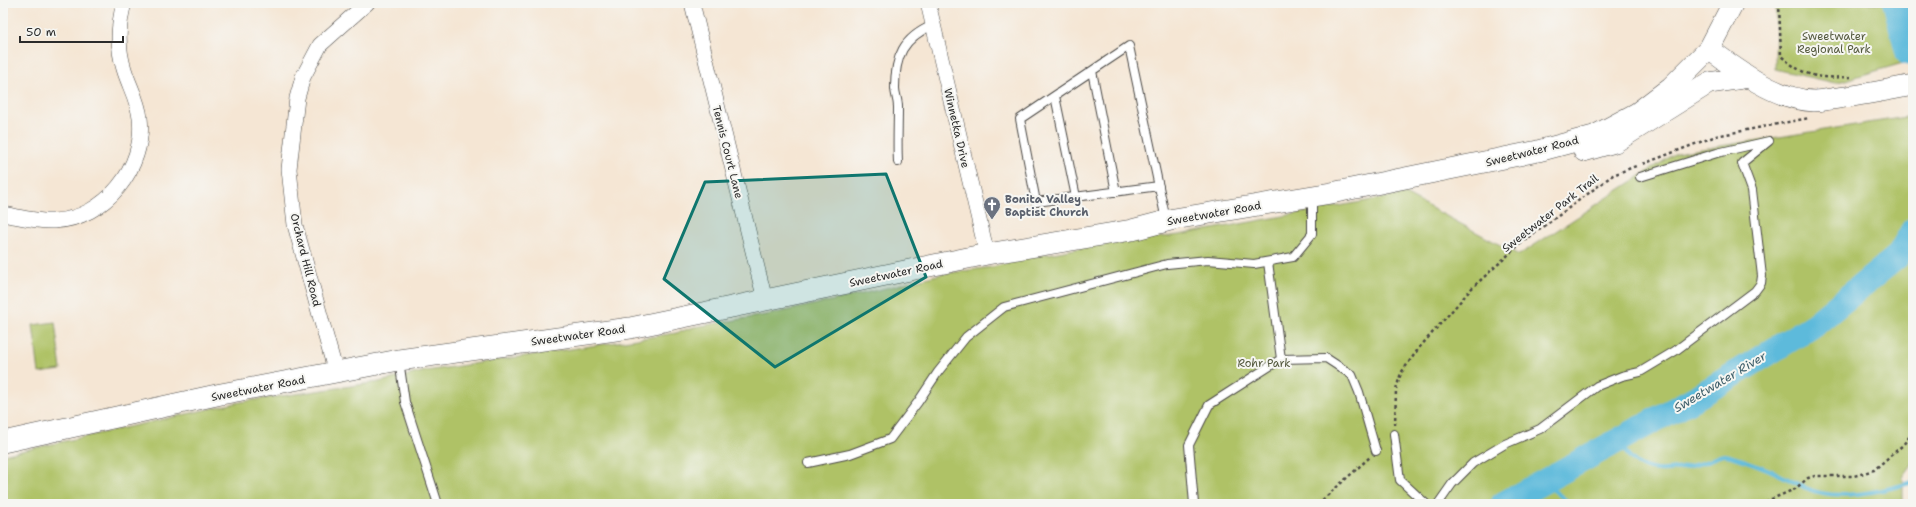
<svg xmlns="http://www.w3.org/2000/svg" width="1916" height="507" font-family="'Shantell Sans',sans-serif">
  <rect width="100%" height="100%" fill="#f6f6f2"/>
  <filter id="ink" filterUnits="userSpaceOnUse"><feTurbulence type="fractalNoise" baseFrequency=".025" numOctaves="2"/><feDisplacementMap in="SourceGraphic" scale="8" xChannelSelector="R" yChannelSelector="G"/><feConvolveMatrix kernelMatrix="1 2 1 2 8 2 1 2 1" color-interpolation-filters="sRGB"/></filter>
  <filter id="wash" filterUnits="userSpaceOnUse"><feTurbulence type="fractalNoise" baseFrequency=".012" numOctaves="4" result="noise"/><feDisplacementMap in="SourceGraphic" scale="16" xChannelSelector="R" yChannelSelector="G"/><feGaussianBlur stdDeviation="0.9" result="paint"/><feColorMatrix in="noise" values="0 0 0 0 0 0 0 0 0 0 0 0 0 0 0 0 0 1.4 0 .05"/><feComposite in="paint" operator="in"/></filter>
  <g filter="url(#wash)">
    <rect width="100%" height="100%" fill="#f5e6d4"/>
    <!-- green -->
    <path fill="#afc266" stroke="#6d7648" d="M1776,3H1913V60L1835,83L1775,69Z
      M1913,116V463L1903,477V504H3V455L240,402L379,382L426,371L676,333L694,327L772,314L862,294L941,274L992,267L1031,257L1097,245L1179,235L1405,194L1519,255L1676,153Z
      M55,322L61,370L39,373L33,325Z"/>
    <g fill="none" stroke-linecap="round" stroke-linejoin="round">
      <!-- stream -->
      <path stroke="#5dbadb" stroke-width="4" d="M1619,441C1638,480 1670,472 1705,462C1711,460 1719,455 1725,455C1729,455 1735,458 1740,459C1766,467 1782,476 1806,488C1835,502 1883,491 1913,482
        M1543,482L1571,504"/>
      <!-- river -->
      <path stroke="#5dbadb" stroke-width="25" d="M1895,3L1908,53
        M1503,504L1704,393L1814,325L1898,256L1913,230"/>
    </g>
  </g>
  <g filter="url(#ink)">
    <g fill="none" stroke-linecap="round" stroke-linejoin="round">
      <!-- service casing -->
      <g stroke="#494744" stroke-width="10">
        <path id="service" d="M1092,71L1116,192
          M1055,96L1076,197
          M898,162C897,144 898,125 898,107C898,100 895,94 895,88C895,56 903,38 933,25
          M1159,186L1036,202L1020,119L1129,46L1166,220
          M1281,359L1326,358L1352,375L1359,392L1376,451
          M399,360L405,402L438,504
          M1394,434L1400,480L1426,504
          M808,463L850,454L890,439L918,402L938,372L966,337L1004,307L1167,264L1208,260L1254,264L1293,257L1312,234V197
          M1194,504L1189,445L1209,405L1281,359L1268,262
          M1438,504L1452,484L1473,463L1505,444L1540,429L1597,386L1622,376L1640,372L1675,351L1755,291L1761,283L1762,276L1752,190L1742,163L1769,141L1717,153L1640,177"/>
      </g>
      <!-- minor casing -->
      <g stroke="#494744" stroke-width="16">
        <path id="minor" d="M692,3L765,300
          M928,3L987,254
          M3,214C20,217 37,222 54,221C105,219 146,167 140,118C138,100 129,86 124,69C117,47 118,25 124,3
          M336,373L295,225L289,169L297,98L303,77L320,45L367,3"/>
      </g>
      <!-- secondary casing -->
      <g stroke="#494744" stroke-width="22">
        <path id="secondary" d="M1709,49C1737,70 1777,100 1814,101C1822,101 1830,99 1838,98C1863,95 1888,90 1913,85
          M1584,151L1615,142L1709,83L1749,77
          M3,442L221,394L399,360L630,328L987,254L1132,230L1174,219L1331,193L1538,151L1594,136L1637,113L1671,87L1709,49L1733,3"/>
      </g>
      <!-- path -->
      <path stroke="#494744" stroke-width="2.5" stroke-dasharray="3 3" stroke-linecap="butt" d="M1779,3L1781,56C1807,79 1819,78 1853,77
        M1643,164L1716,136L1809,118
        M1395,425L1396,389L1401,373L1419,348L1472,288L1519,245L1613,175L1636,166
        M1318,504L1370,457
        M1760,504L1795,489L1808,478L1815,476H1854L1874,470L1903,445L1913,432"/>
      <!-- service -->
      <use href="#service" stroke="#fff" stroke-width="8"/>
      <!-- minor -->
      <use href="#minor" stroke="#fff" stroke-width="15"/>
      <!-- secondary -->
      <use href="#secondary" stroke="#fff" stroke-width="21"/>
    </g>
  </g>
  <!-- marked area -->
  <path fill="#0f766e" fill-opacity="0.2" stroke="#0f766e" stroke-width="3" stroke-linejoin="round" d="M886,174L926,277L775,367L664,279L705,182Z"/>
  <!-- icons -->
  <defs>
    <g id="church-pin" transform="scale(0.9)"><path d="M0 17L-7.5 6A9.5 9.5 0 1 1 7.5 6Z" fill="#6b7280" stroke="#f6f6f2"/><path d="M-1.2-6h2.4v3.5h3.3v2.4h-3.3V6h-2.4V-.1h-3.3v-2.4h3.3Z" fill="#fff"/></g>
  </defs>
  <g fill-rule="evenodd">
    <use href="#church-pin" x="992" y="205"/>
  </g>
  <g text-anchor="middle" stroke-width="4" stroke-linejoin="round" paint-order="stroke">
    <!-- park labels -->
    <g font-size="11" fill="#53583d" stroke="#f6f6f2">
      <text x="1834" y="40">Sweetwater<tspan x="1834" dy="13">Regional Park</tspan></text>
      <text x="1264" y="367">Rohr Park</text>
    </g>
    <!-- street labels -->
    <g font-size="11" fill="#2b2b2b" stroke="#f6f6f2">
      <text transform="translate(957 128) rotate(77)" y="4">Winnetka Drive</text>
      <text transform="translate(1532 151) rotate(-14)" y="4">Sweetwater Road</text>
      <text transform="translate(728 152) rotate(76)" y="4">Tennis Court Lane</text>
      <text transform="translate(1214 213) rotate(-10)" y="4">Sweetwater Road</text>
      <text transform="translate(1550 213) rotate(-38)" y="4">Sweetwater Park Trail</text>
      <text transform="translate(306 260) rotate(76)" y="4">Orchard Hill Road</text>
      <text transform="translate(896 273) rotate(-12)" y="4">Sweetwater Road</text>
      <text transform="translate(578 335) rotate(-8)" y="4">Sweetwater Road</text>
      <text transform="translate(258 388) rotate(-11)" y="4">Sweetwater Road</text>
    </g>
    <!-- worship labels -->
    <g font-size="11" font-weight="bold" fill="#5b616d" stroke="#f6f6f2" text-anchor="start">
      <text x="1005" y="203">Bonita Valley<tspan x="1005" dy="13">Baptist Church</tspan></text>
    </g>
    <!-- water labels -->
    <g font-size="12" font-style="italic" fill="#3c5d69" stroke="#f6f6f2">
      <text transform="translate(1720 382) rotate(-31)" y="4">Sweetwater River</text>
    </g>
  </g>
  <!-- margin -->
  <rect width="1916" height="507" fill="none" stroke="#f6f6f2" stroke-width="16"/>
  <!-- scale -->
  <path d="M20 36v6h103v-6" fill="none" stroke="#2b2b2b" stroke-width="2"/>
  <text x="26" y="36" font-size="12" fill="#2b2b2b" stroke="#f6f6f2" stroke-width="3" paint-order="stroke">50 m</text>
</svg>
